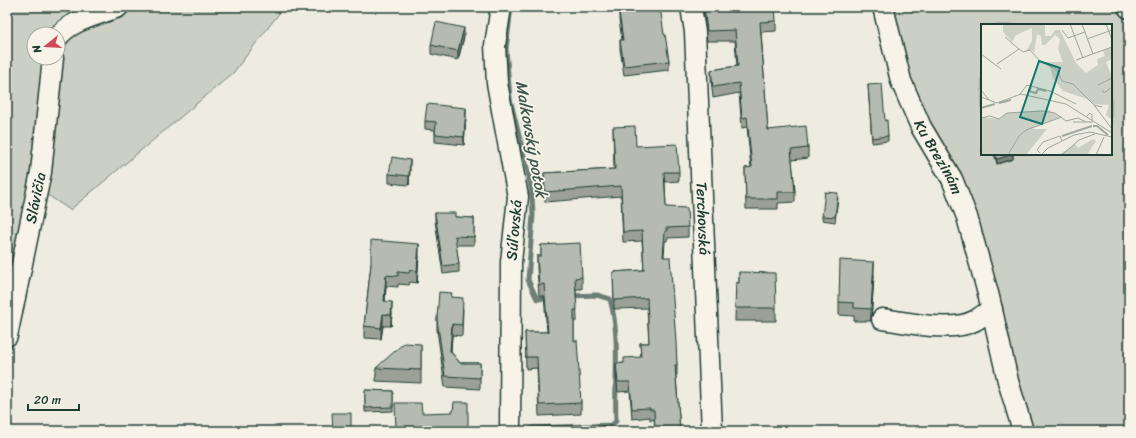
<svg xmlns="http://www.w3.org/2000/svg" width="1136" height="438" font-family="Sriracha,sans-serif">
  <rect width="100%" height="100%" fill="#eeece1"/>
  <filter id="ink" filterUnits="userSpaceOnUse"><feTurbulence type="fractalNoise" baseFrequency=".025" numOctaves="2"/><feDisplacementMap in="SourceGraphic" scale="8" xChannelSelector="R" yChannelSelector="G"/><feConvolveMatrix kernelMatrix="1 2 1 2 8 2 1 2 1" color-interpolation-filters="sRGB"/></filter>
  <g filter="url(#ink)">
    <!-- green -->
    <path fill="#cccfc4" stroke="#76867c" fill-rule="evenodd" d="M7,7H284L233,73L70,210L40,190L16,330L7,349ZM34,34H58V58H34Z
      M881,7H1129V431H1021L996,290L915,130ZM982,25H1111V154H982Z"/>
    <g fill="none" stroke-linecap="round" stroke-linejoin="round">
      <!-- stream -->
      <path stroke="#6c7e74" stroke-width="5" d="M511,7L506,49L510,99L529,176L532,195L533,215L528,280L537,299L551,298
        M526,431L533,428L612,425L616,421C614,381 621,338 610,299L597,295L571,296"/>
      <!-- minor casing -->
      <g stroke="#1f3d34" stroke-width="23">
        <g id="minor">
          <path d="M501,7L495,45L497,83L518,197L511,262L510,431"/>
          <path id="s1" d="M691,7L695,32L712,431"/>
          <path id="s2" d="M883,7L901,81L921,127L952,179L967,217L989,297L1008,381L1023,431"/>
          <path d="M1128,7L1129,8"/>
          <path d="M58,37C71,20 98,15 118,7"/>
          <path d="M882,319C907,322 951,333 974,321C980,318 986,313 992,309"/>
          <path id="s3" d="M7,336L41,172L53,58"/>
        </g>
      </g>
      <!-- minor -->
      <use href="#minor" stroke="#f7f3e8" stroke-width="20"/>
    </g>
    <!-- wall -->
    <path fill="#9ca197" stroke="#1f3d34" d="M704,7L776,21V31L761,32L768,130L808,148V158L792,160L795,192V202L778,203V209H746L745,168H751L747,127L742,128L739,93L713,98L711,80V70L737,66L735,41H707L704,16Z
      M619,12L664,34L669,61V70L624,75L620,49V40H622L619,20Z
      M464,37L458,60L431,54V45Z
      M868,85L885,121L888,136V141L872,143Z
      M466,116L464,145L435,142V130L425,129V121Z
      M613,127L636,146L679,172V181L665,182L666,207L688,227V237L667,238V241H665L664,257L677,365V375H676L680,431H655L654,419L650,420V417L632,419L630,391L618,392L616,374V364L624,363L641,357L640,343H649L647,308L614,309L613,272L644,270L642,241L623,242L621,196L545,202L544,182V173L614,169Z
      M994,154H1013V159L997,164Z
      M410,169L409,185L389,183V174Z
      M838,198L835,222L822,220V216Z
      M435,213L455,217L474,218V245H456L459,264V272L443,274L435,221Z
      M541,245L582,277V289H576L577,321H574V341L581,403V414L539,416L537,368L526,369L525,332H547L544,296H539L537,268V256H541Z
      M419,256L417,283L410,282L409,285L398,284V287L386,286L385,302L392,313L391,326H383L381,339L364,338V326L371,264Z
      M739,272L776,308V321H735L736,283H739Z
      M874,275L871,321H854V316L839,315V302Z
      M452,297L463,309L462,336L452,335L451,352L460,363H480V389L445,387L437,330V319Z
      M421,344V383L376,381V368Z
      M365,390L393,391V411L365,412Z"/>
    <!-- shaded-wall -->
    <path fill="#7f837b" stroke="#1f3d34" d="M464,28V37L458,60V51Z
      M466,108V116L464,145V137Z
      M1013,154V159L997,164V159Z
      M410,160V169L409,185V176Z
      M419,244V256L417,283V271Z
      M874,262V275L871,321V309Z
      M386,275V286L384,313V301Z
      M392,302V313L391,326V315Z
      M383,314V326L381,339V328Z
      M452,324V335L450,362V351Z"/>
    <!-- building -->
    <path fill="#b5bbb0" stroke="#1f3d34" d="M649,7H660L664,34H665L669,61L624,66L620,40H623L619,12Z
      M704,7H775L776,21L760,22L768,130L806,126L808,148L791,150L795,192H778V199H746L745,168L752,167L747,117L742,118L739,83L713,87L711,70L738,66L735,30L707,31Z
      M436,22L464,28L458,51L431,45Z
      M882,84L885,121L887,120L888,136L872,138L868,85Z
      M427,104L466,108L464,137L435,134L436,122L425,121Z
      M635,126L636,146L677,144L679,172H664L666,207L687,208L688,227L666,228L667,231H665L663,257H670L676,342L677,365H675L680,431H655L654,410H650V408L632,409L630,382H618L616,364L624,363V358L641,357L640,343H649L647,298L614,300L613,272L644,270L642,231L623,232L621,186L545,192L544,173L615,169L613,127Z
      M995,154H1013L997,159Z
      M392,157L410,160L409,176L389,174Z
      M825,192L838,193L835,217L822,216Z
      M435,213H455V217L474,218V237L455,236L459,264L443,266Z
      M371,240L419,244L417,271L410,270L409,273L398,272V276L386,275L384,301L392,302L391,315L383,314L381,328L364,326L371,264Z
      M580,243L582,277L575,278L577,310H574V341L577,340L581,403L539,405L537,357H526L525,332H548L544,284L539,285L537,256H541V245Z
      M840,260L874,262L871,309L854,308V303L839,302Z
      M739,272L775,273L776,308H735L736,283H739Z
      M439,292L452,293L451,297L463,298L462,325L452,324L450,351L460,363H480V378L445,376L437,319Z
      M404,343L421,344V370L376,368Z
      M365,390L393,391V407L365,408Z
      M454,402H468V431H396L395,403H421L422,413L453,412Z
      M332,413H351V431H333Z"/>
  </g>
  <g text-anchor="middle" stroke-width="3.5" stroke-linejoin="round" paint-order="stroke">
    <!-- street labels -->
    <g font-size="15" fill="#1f3d34" stroke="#f7f3e8">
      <text dy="5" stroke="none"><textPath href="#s2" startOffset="161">Ku Brezinám</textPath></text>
      <text dy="5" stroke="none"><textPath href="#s3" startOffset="141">Slávičia</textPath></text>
      <text dy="5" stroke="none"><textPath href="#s1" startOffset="212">Terchovská</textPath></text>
      <text transform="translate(514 230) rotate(-85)" y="5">Súľovská</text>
    </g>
    <!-- water labels -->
    <g font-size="16" font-style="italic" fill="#3f584f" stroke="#f7f3e8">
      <text transform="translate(532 139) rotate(80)" y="6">Malkovský potok</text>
    </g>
  </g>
  <!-- overview -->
  <g transform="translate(981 24)">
    <rect width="131" height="131" fill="#eeece1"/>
    <path d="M22,0H64V12H70L74,6H79L95,39L105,49L117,41L116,35L124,32L122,27L131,23V35L125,38L131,53V96L125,91L128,81L112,80L106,75L82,67L72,54L69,43L61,38H82L77,25L79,16L77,13L74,11L64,21H61L60,12L56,10L53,29L51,26L45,27L51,17V4L35,11L31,18L22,8ZM68,86L81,93L50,105H66L45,131H0V93L19,95L25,89ZM112,115L115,117L106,131H78L94,120L97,124Z" fill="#cccfc4"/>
    <path fill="none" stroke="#9fa99f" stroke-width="2" d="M50,63L48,67L51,68L55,69L57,65L65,67M18,79L30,76M0,84L14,80M112,102H116L127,111M81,112L111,102"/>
    <path fill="none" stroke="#9ba69c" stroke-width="1" d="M89,0L102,34M101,0L112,30M125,0L131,16M81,6L87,14L104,8M24,13L38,25M106,15L131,6M0,30L20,45M95,36L131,23M16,40L38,25L42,28L49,26L59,37L76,46L81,57L92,60L113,81M117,61L131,54M0,66L8,76M121,66L123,69L131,63M39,70L46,61L69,67L95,80M0,73L16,79L40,70L85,80L131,109M121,83L113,81L131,105M106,92L109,89L111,91V96M0,94L9,92L18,95L26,89L61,87L74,89L85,97L97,94L105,98M92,98H112M59,129L56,126L62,118L79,112L81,117M27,131L38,112L45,106L81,93M60,131L67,124L93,111L109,108L131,113M81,131L98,116L114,110M115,131L123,113"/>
    <path fill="#0f766e" fill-opacity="0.15" stroke="#0f766e" stroke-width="2" d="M58,37L79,44L61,100L39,93Z"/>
    <rect width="131" height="131" fill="none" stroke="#1f3d34" stroke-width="2"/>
  </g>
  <!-- margin -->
  <rect width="1136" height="438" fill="none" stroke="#f7f3e8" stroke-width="24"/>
  <rect x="12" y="12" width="1112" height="414" fill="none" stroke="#1f3d34" stroke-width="1.5" filter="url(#ink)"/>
  <!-- north arrow -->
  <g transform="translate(46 46) rotate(252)"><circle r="19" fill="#f7f3e8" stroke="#a1aaa0"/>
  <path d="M0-3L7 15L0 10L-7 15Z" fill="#d1495b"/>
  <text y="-6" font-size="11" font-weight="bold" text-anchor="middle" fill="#1f3d34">N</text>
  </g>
  <!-- scale -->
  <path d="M28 404v6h51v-6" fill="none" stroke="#1f3d34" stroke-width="2"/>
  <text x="34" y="404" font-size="12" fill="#1f3d34" stroke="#f7f3e8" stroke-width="3" paint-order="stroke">20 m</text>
</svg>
